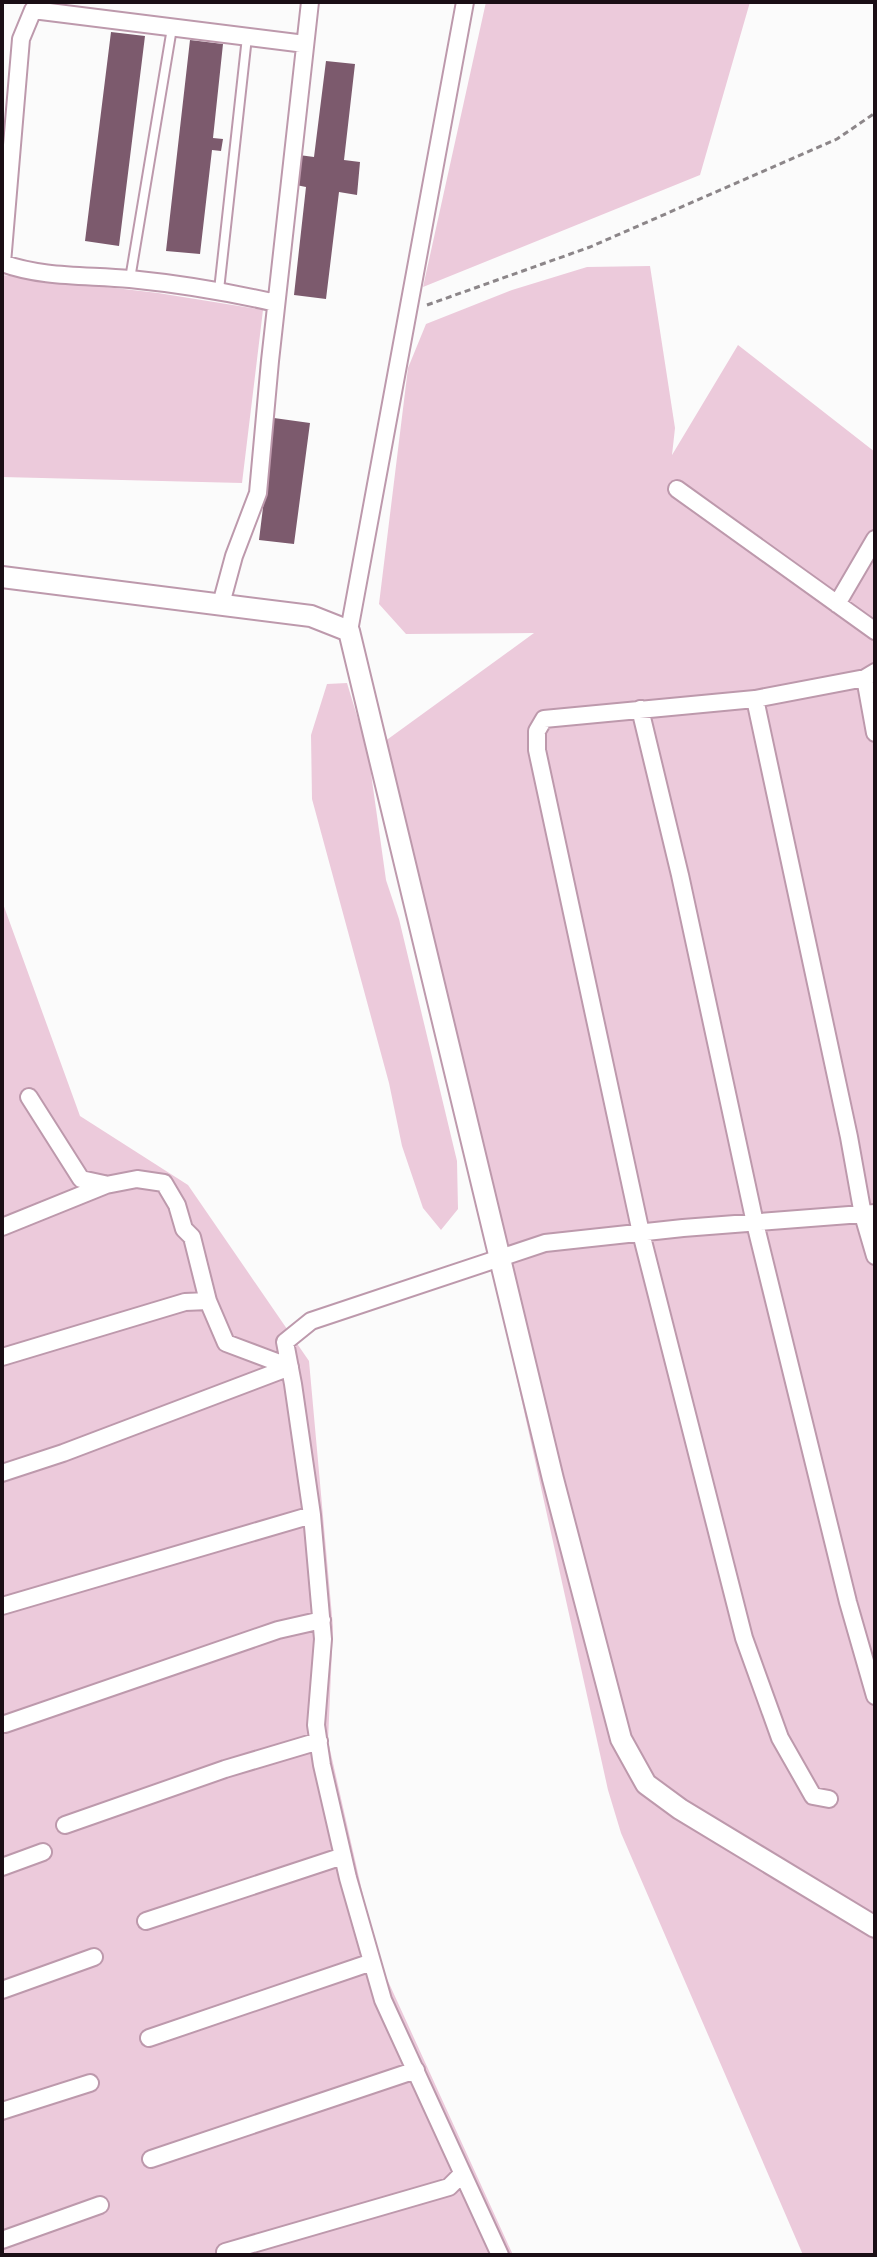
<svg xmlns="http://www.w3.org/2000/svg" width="877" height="2257" font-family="'DejaVu Sans',sans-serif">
  <rect width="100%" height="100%" fill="#fbfbfb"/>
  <!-- green -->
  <path fill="#eccadb" d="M486,2H750L700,175L423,287Z
    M650,266L675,428L672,455L738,345L875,452V2255H803L621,1833L608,1790L377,747L534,633L406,634L379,604L408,368L426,324L512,290L587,267Z
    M2,275L158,293L263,310L242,483L2,477Z
    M347,683L368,752L386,880L399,919L457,1161L458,1209L441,1230L423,1208L402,1146L389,1083L312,799L311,735L327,684Z
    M2,901L80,1116L188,1185L309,1361L333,1627L328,1741L377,1957L513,2255H2Z"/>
  <!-- building -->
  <path fill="#7c5a6d" d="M111,32L145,36L119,246L85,241Z
    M190,40L223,44L213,138L223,139L221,151L212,150L200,254L166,251Z
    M326,61L355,64L344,160L360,162L357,195L339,192L326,299L294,295L306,187L296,185L299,155L314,157Z
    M274,418L310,423L294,544L259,540Z"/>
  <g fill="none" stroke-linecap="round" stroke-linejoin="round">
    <!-- service casing -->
    <g stroke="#bd99ac" stroke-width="12">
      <path id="service" d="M130,279L172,28
        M219,290L247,37"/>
    </g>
    <!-- minor casing -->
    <g stroke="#bd99ac" stroke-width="20">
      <path id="minor" d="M276,303C228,292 180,284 130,279C88,275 42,278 2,263L21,39L33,10L305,44
        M677,489L875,631
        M221,604L234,556L258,493L270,361L310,2
        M837,604L875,539
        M349,631L465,2
        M865,678L875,733
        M755,699L849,1137L863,1215L875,1256
        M640,709L680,875L755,1223L848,1602L875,1696
        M29,1097L81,1179L104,1184
        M2,1227L106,1185L137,1179L164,1183L177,1205L184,1229L192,1237L208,1301L226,1343L290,1367L63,1453L2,1473
        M2,1357L185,1302L208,1301
        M2,1606L312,1515
        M5,1724L278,1630L322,1620
        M829,1799L813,1796L780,1738L744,1638L641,1233L537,750V731L544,719L755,699L865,678L875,672
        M65,1825L225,1769L319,1741
        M2,1867L43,1852
        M146,1921L343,1856
        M2,1990L94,1957
        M149,2038L372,1962
        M2,2111L90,2083
        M151,2159L416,2070
        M2,2240L100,2205
        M225,2252L449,2187L462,2174
        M500,2255L383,2000L348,1878L322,1765L316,1725L323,1639L312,1515L293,1384L285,1342L311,1321L545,1243L683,1228L875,1213"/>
    </g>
    <!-- tertiary casing -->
    <g stroke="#bd99ac" stroke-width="24">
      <path id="tertiary" d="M2,577L311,616L349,631L553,1479L621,1739L646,1784L680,1809L875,1927"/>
    </g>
    <!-- path -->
    <path stroke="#8c8689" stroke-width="3" stroke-dasharray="6 4" stroke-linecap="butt" d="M427,305L590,247L837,139L875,113"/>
    <!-- service -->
    <use href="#service" stroke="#fff" stroke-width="8"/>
    <!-- minor -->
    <use href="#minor" stroke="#fff" stroke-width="16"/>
    <!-- tertiary -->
    <use href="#tertiary" stroke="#fff" stroke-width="20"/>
  </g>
  <!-- border -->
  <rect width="877" height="2257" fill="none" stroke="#1a0e15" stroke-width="8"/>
</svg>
